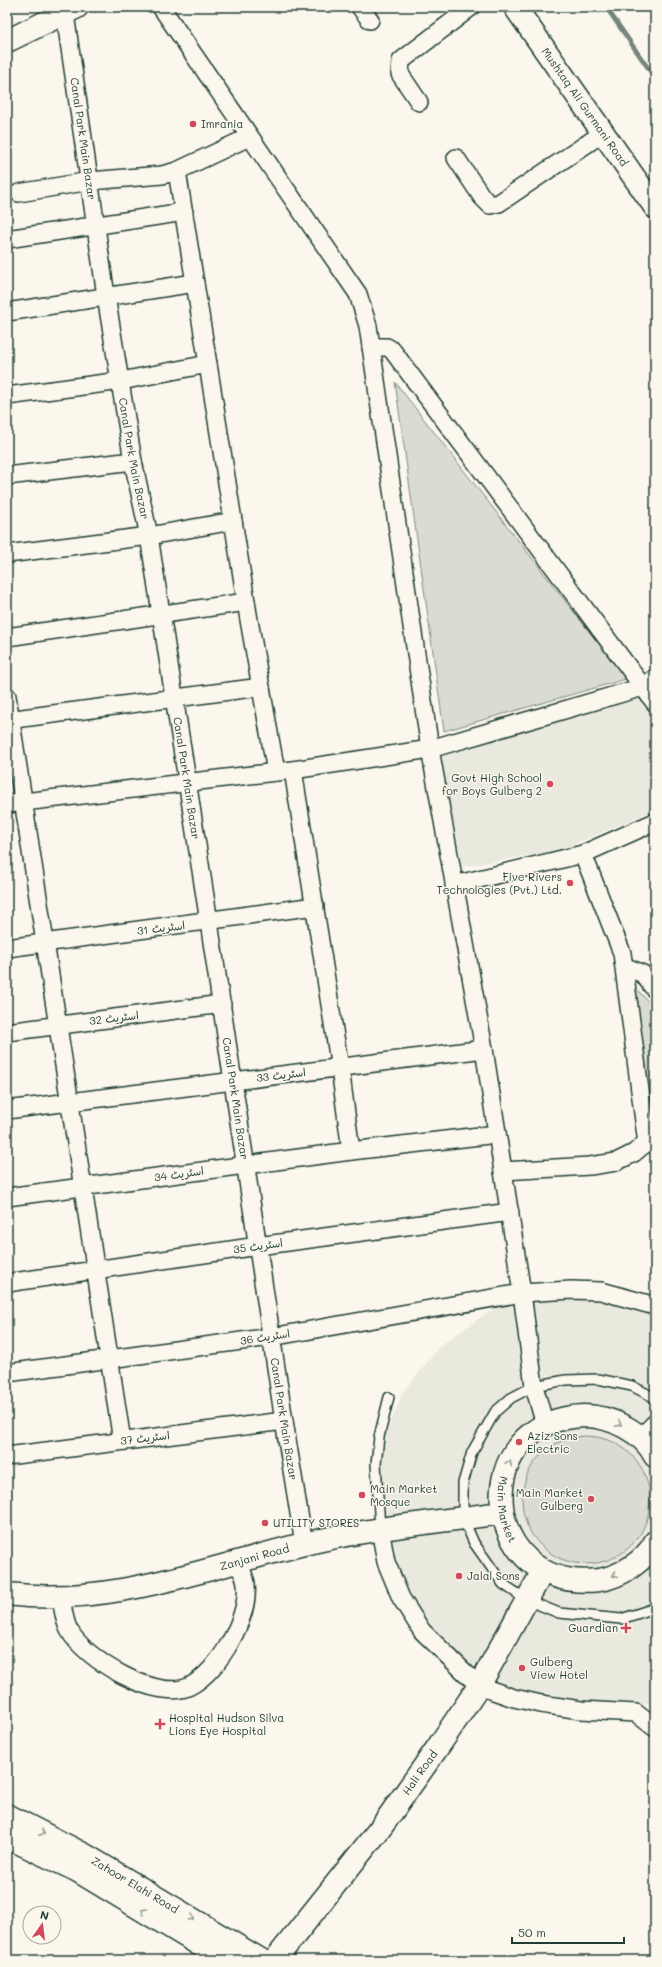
<svg xmlns="http://www.w3.org/2000/svg" width="662" height="1967" font-family="Mali,'Playpen Sans Arabic',sans-serif">
  <rect width="100%" height="100%" fill="#fbf7ec"/>
  <filter id="ink" filterUnits="userSpaceOnUse"><feTurbulence type="fractalNoise" baseFrequency=".025" numOctaves="2"/><feDisplacementMap in="SourceGraphic" scale="8" xChannelSelector="R" yChannelSelector="G"/><feConvolveMatrix kernelMatrix="1 2 1 2 8 2 1 2 1" color-interpolation-filters="sRGB"/></filter>
  <g filter="url(#ink)">
    <!-- built -->
    <path fill="#eae9de" d="M640,697L655,718V810L561,850L462,867L441,757Z
      M547,1291L655,1300V1701L622,1712H561L451,1665L384,1567L373,1507L380,1448L403,1392L441,1345L490,1311Z"/>
    <!-- green -->
    <path fill="#dbdcd1" stroke="#7d8c82" d="M395,382L626,679L444,731Z
      M633,985L655,1009V1124L649,1129Z
      M522 1500a64 64 0 1 1 128 0a64 64 0 1 1-128 0Z"/>
    <g fill="none" stroke-linecap="round" stroke-linejoin="round">
      <!-- stream -->
      <path stroke="#74847b" stroke-width="4.5" d="M606,7L655,78"/>
      <!-- service casing -->
      <g stroke="#1f3d34" stroke-width="12">
        <path id="service" d="M655,1398L632,1386L598,1379L566,1380L534,1386L511,1398L495,1412L472,1452L463,1483V1518L474,1543L503,1584L527,1600L559,1613L621,1619L655,1608
          M380,1529L376,1464L379,1437L389,1397"/>
      </g>
      <!-- minor casing -->
      <g stroke="#1f3d34" stroke-width="20">
        <g id="minor">
          <path id="s1" d="M64,7L106,296L133,461L149,536L209,922L284,1421L304,1544"/>
          <path d="M161,7L358,294L368,326L430,749L484,1049L522,1293L534,1386L545,1425"/>
          <path d="M360,7L370,20"/>
          <path d="M419,102L400,74L401,61L471,7"/>
          <path d="M456,158L482,197L490,205L499,203L603,133"/>
          <path d="M177,171L249,620L276,772"/>
          <path d="M19,193L90,181L162,175L177,171L249,137"/>
          <path d="M7,239L184,212"/>
          <path d="M7,312L195,283"/>
          <path d="M371,347H387L392,350L655,703"/>
          <path d="M7,396L121,381L208,364"/>
          <path d="M7,476L133,461"/>
          <path d="M7,554L149,536L233,521"/>
          <path d="M7,637L246,602"/>
          <path d="M7,696L122,1441"/>
          <path d="M7,720L261,687"/>
          <path d="M293,770L340,1068L351,1151"/>
          <path d="M7,804L293,770L430,749L643,687L655,678"/>
          <path d="M583,854L622,953L647,1144"/>
          <path d="M454,885L583,854L655,822"/>
          <path d="M7,948L315,906"/>
          <path d="M624,966L643,974L655,990"/>
          <path d="M7,1032L222,1004"/>
          <path d="M7,1110L484,1049"/>
          <path d="M503,1171L590,1166L616,1162L634,1153L654,1136"/>
          <path d="M7,1197L351,1151L497,1134"/>
          <path d="M7,1283L258,1246L510,1212"/>
          <path d="M7,1373L271,1337L522,1293L571,1290L601,1291L655,1306"/>
          <path d="M640,1438L655,1423"/>
          <path d="M7,1456L284,1421"/>
          <path d="M380,1529L386,1562L401,1598L422,1631L479,1686L514,1698L541,1704L581,1710L636,1713L655,1728"/>
          <path d="M61,1598C63,1608 64,1621 69,1630C84,1659 158,1703 190,1686C219,1671 250,1617 246,1584C246,1577 240,1569 237,1562"/>
        </g>
      </g>
      <!-- tertiary casing -->
      <g stroke="#1f3d34" stroke-width="25">
        <g id="tertiary">
          <path id="s2" d="M515,7L655,207"/>
          <path d="M7,41L77,7"/>
          <path id="s3" d="M655,1456C643,1432 611,1416 584,1416C465,1420 479,1594 599,1580C620,1577 645,1561 655,1542"/>
          <path id="s4" d="M7,1594C109,1607 206,1568 304,1544C369,1528 436,1522 502,1513"/>
          <path id="s5" d="M275,1960L382,1826L438,1747L479,1686L543,1571"/>
        </g>
      </g>
      <!-- secondary casing -->
      <g stroke="#1f3d34" stroke-width="25">
        <g id="secondary">
          <path id="s6" d="M7,1815L85,1855L261,1960"/>
          <path d="M7,1837L78,1871L225,1960"/>
        </g>
      </g>
      <!-- service -->
      <use href="#service" stroke="#fbf7ec" stroke-width="9"/>
      <!-- minor -->
      <use href="#minor" stroke="#fbf7ec" stroke-width="17"/>
      <!-- tertiary -->
      <use href="#tertiary" stroke="#fbf7ec" stroke-width="22"/>
      <!-- secondary -->
      <use href="#secondary" stroke="#fbf7ec" stroke-width="22"/>
    </g>
    <!-- one-way arrows -->
    <defs><path id="oneway-chevron" d="M-2-3.5L2.5 0L-2 3.5" fill="none" stroke-width="1.6" stroke-linecap="round" stroke-linejoin="round"/></defs>
    <g stroke="#8d9a90">
      <use href="#oneway-chevron" transform="translate(619 1424) rotate(26)"/>
      <use href="#oneway-chevron" transform="translate(509 1463) rotate(-64)"/>
      <use href="#oneway-chevron" transform="translate(615 1575) rotate(158)"/>
      <use href="#oneway-chevron" transform="translate(42 1833) rotate(27)"/>
      <use href="#oneway-chevron" transform="translate(144 1911) rotate(-149)"/>
      <use href="#oneway-chevron" transform="translate(191 1918) rotate(31)"/>
    </g>
  </g>
  <!-- markers -->
  <g fill="#d1495b" stroke="#fbf7ec" stroke-width="1.5">
    <circle cx="193" cy="124" r="4"/>
    <circle cx="550" cy="784" r="4"/>
    <circle cx="570" cy="883" r="4"/>
    <circle cx="519" cy="1442" r="4"/>
    <circle cx="362" cy="1495" r="4"/>
    <circle cx="591" cy="1499" r="4"/>
    <circle cx="265" cy="1523" r="4"/>
    <circle cx="459" cy="1576" r="4"/>
    <path d="M624 1622h4v4h4v4h-4v4h-4v-4h-4v-4h4z"/>
    <circle cx="522" cy="1668" r="4"/>
    <path d="M158 1718h4v4h4v4h-4v4h-4v-4h-4v-4h4z"/>
  </g>
  <g text-anchor="middle" stroke-width="3" stroke-linejoin="round" paint-order="stroke">
    <!-- street labels -->
    <g font-size="11" fill="#1f3d34" stroke="#fbf7ec">
      <text dy="4" stroke="none"><textPath href="#s2" startOffset="122">Mushtaq Ali Gurmani Road</textPath></text>
      <text dy="4" stroke="none"><textPath href="#s1" startOffset="133">Canal Park Main Bazar</textPath></text>
      <text dy="4" stroke="none"><textPath href="#s1" startOffset="457">Canal Park Main Bazar</textPath></text>
      <text dy="4" stroke="none"><textPath href="#s1" startOffset="781">Canal Park Main Bazar</textPath></text>
      <text transform="translate(161 928) rotate(-7)" y="4">اسٹریٹ 31</text>
      <text transform="translate(114 1018) rotate(-7)" y="4">اسٹریٹ 32</text>
      <text transform="translate(281 1075) rotate(-7)" y="4">اسٹریٹ 33</text>
      <text dy="4" stroke="none"><textPath href="#s1" startOffset="1105">Canal Park Main Bazar</textPath></text>
      <text transform="translate(179 1174) rotate(-8)" y="4">اسٹریٹ 34</text>
      <text transform="translate(258 1246) rotate(-8)" y="4">اسٹریٹ 35</text>
      <text transform="translate(265 1337) rotate(-9)" y="4">اسٹریٹ 36</text>
      <text dy="4" stroke="none"><textPath href="#s1" startOffset="1429">Canal Park Main Bazar</textPath></text>
      <text transform="translate(145 1438) rotate(-7)" y="4">اسٹریٹ 37</text>
      <text dy="4" stroke="none"><textPath href="#s3" startOffset="227">Main Market</textPath></text>
      <text dy="4" stroke="none"><textPath href="#s4" startOffset="252">Zanjani Road</textPath></text>
      <text dy="4" stroke="none"><textPath href="#s5" startOffset="237">Hali Road</textPath></text>
      <text dy="4" stroke="none"><textPath href="#s6" startOffset="146">Zahoor Elahi Road</textPath></text>
    </g>
    <!-- poi labels -->
    <g font-size="11" fill="#1f3d34" stroke="#fbf7ec" text-anchor="start">
      <text x="201" y="128">Imrania</text>
      <text x="542" y="782" text-anchor="end">Govt High School<tspan x="542" dy="13">for Boys Gulberg 2</tspan></text>
      <text x="562" y="881" text-anchor="end">Five Rivers<tspan x="562" dy="13">Technologies (Pvt.) Ltd.</tspan></text>
      <text x="527" y="1440">Aziz Sons<tspan x="527" dy="13">Electric</tspan></text>
      <text x="370" y="1493">Main Market<tspan x="370" dy="13">Mosque</tspan></text>
      <text x="583" y="1497" text-anchor="end">Main Market<tspan x="583" dy="13">Gulberg</tspan></text>
      <text x="273" y="1527">UTILITY STORES</text>
      <text x="467" y="1580">Jalal Sons</text>
      <text x="618" y="1632" text-anchor="end">Guardian</text>
      <text x="530" y="1666">Gulberg<tspan x="530" dy="13">View Hotel</tspan></text>
      <text x="169" y="1722">Hospital Hudson Silva<tspan x="169" dy="13">Lions Eye Hospital</tspan></text>
    </g>
  </g>
  <!-- margin -->
  <rect width="662" height="1967" fill="none" stroke="#fbf7ec" stroke-width="24"/>
  <rect x="12" y="12" width="638" height="1943" fill="none" stroke="#1f3d34" stroke-width="1.5" filter="url(#ink)"/>
  <!-- north arrow -->
  <g transform="translate(42 1925) rotate(14)"><circle r="19" fill="#fbf7ec" stroke="#a3ada2"/>
  <path d="M0-3L7 15L0 10L-7 15Z" fill="#d1495b"/>
  <text y="-6" font-size="11" font-weight="bold" text-anchor="middle" fill="#1f3d34">N</text>
  </g>
  <!-- scale -->
  <path d="M512 1937v6h112v-6" fill="none" stroke="#1f3d34" stroke-width="2"/>
  <text x="518" y="1937" font-size="12" fill="#1f3d34" stroke="#fbf7ec" stroke-width="3" paint-order="stroke">50 m</text>
</svg>
